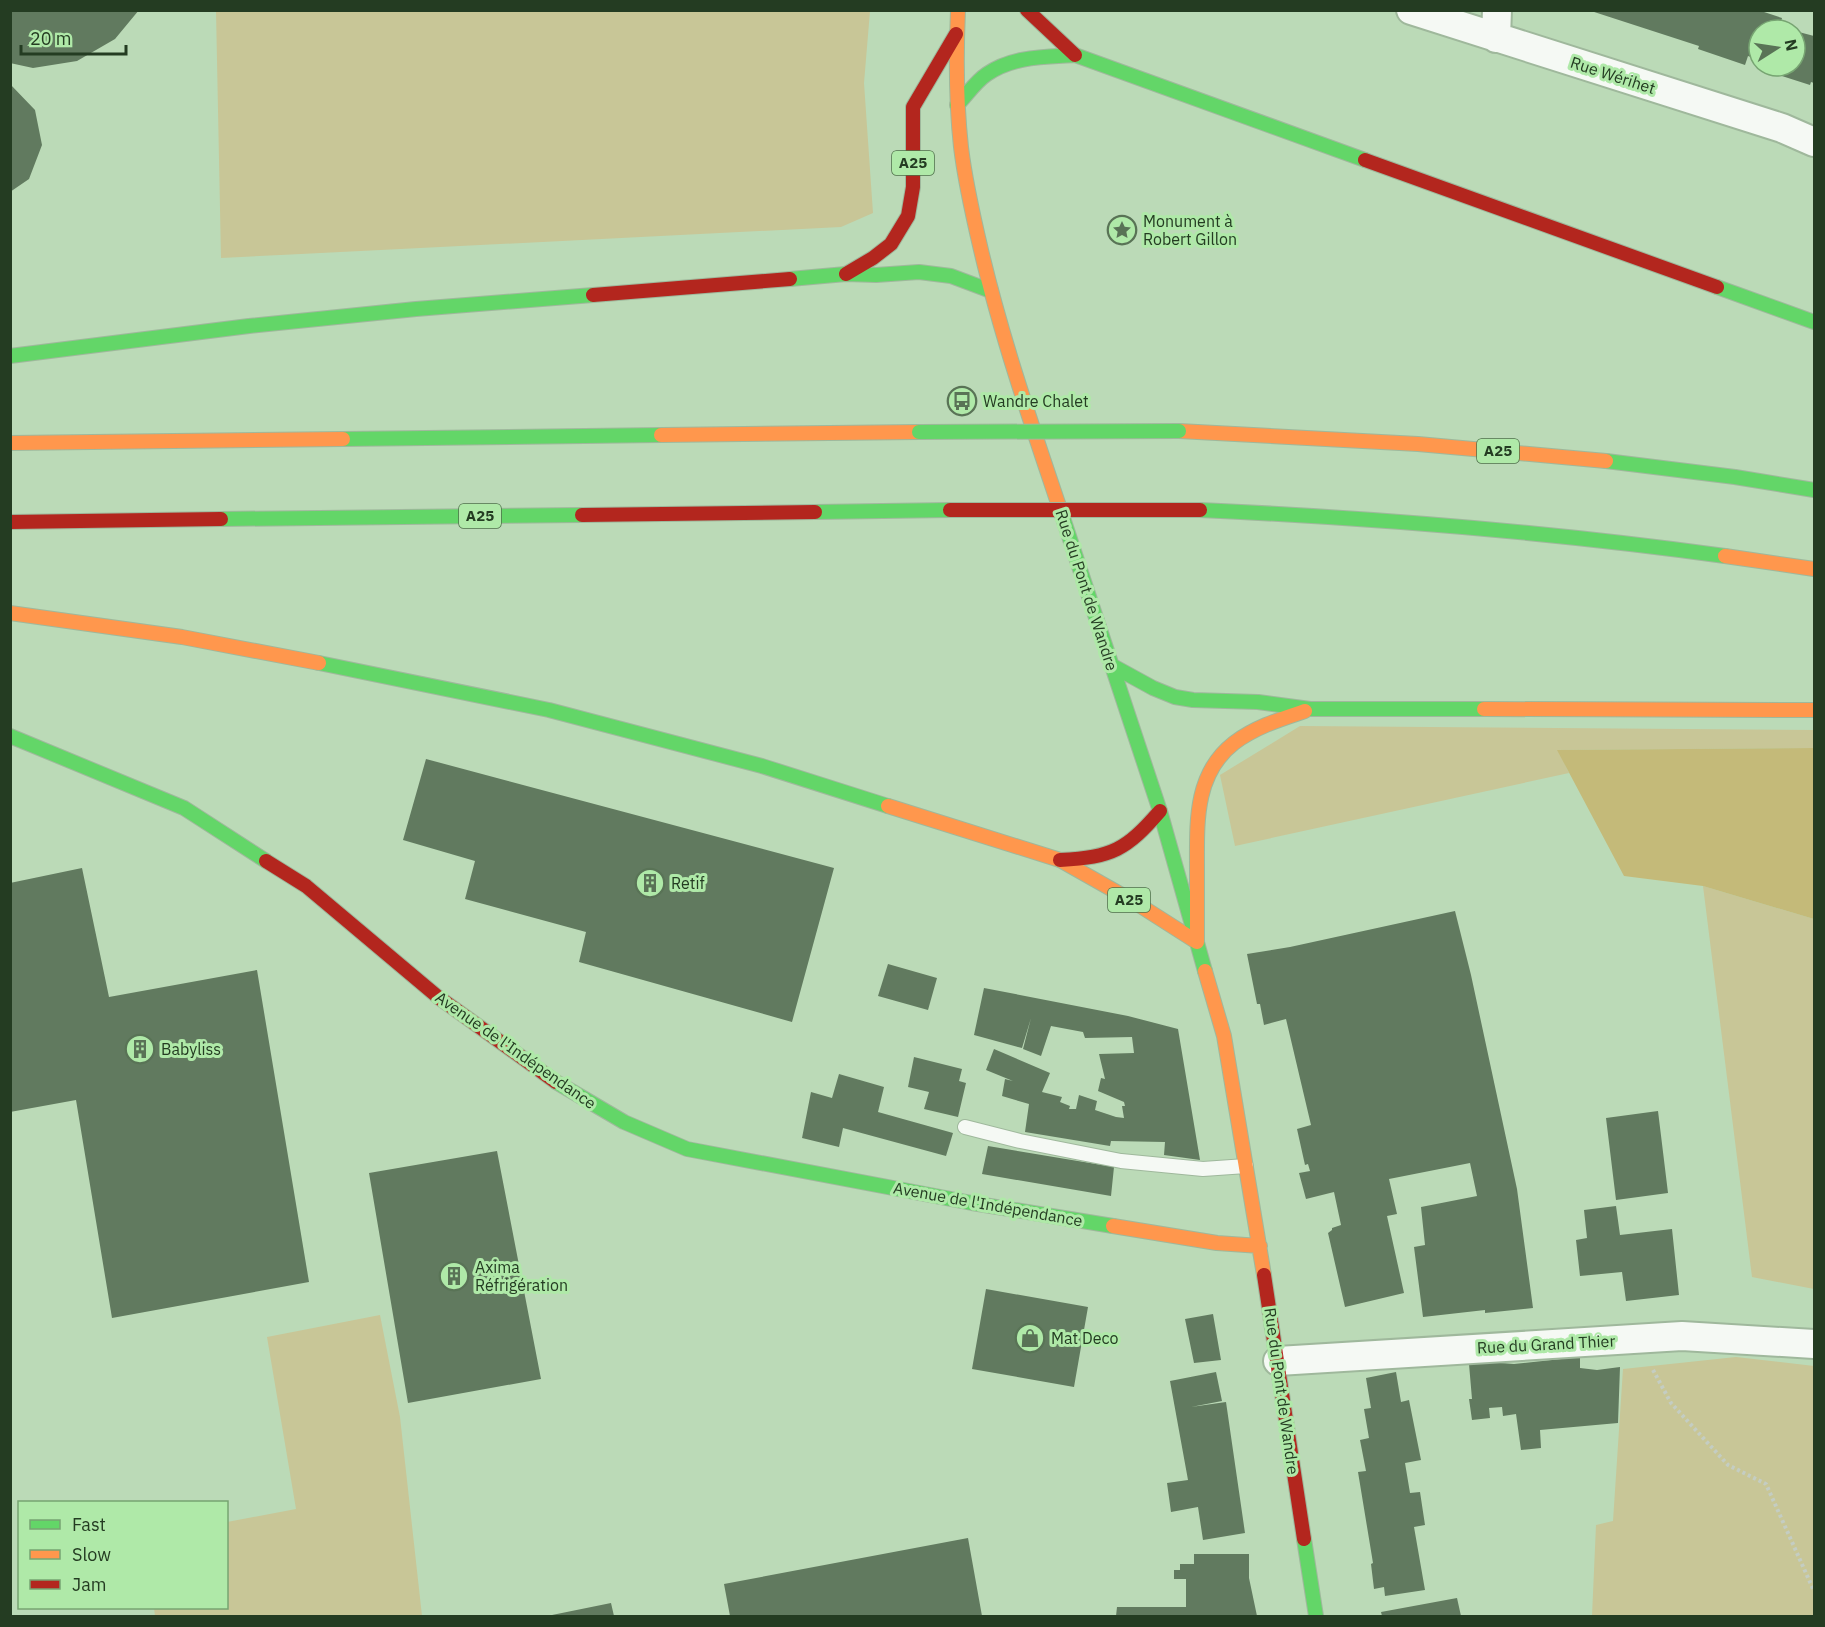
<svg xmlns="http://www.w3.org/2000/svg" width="1825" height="1627" font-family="'IBM Plex Sans',sans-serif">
  <rect width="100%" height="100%" fill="#bbdab7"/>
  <!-- green -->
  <path fill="#c8c697" d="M216,11H870L864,83L873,213L841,227L221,258Z
    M1300,726L1814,730V748L1558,750L1569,773L1235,846L1220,775Z
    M1703,886L1814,919V1289L1752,1277Z
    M380,1315L400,1417L422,1616H155L154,1608H226L227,1522L296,1509L267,1337Z
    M1736,1357L1814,1366V1616H1592L1596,1525L1613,1521L1623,1369Z"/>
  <!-- forest -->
  <path fill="#c4ba79" d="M1814,748V919L1703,886L1624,876L1557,750Z"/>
  <!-- building -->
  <path fill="#617a5f" d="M10,10H139L115,39L77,61L33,68L10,63Z
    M1588,10H1758L1782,18L1780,26L1791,29L1759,30V60L1748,56L1745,65L1698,49L1699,46Z
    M1795,31L1814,36V83L1811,82L1810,85L1766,71L1767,66H1795Z
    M10,84L35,110L42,145L29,179L10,192Z
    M426,759L834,868L792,1022L579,962L586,932L465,899L475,861L403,840Z
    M82,868L109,997L257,970L309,1282L112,1318L76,1100L10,1112V883Z
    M1455,911L1471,975L1517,1189L1533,1308L1485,1313V1310L1423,1317L1414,1247L1425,1245L1421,1207L1477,1196L1470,1163L1389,1179L1397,1214L1387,1216L1404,1293L1345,1307L1328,1233L1332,1230V1228L1341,1225L1334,1192L1306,1199L1299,1173L1310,1171L1308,1164L1305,1165L1297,1129L1311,1125L1286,1019L1264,1025L1260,1004H1257L1247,954L1290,947Z
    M888,964L937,978L928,1010L878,996Z
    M984,988L1128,1016L1178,1029L1200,1160L1164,1155L1165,1142L1111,1141L1110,1146L1025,1132L1029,1104L1002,1096L1005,1079L1013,1081L986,1070L994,1049L1050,1073L1042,1092L1062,1097L1060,1102L1070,1106L1069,1109H1076L1079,1095L1097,1101L1095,1110L1116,1117L1124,1118L1122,1106H1125L1124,1102L1098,1091L1101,1078L1105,1079L1099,1054L1134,1053L1132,1037L1085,1038L1083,1032L1051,1026L1041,1056L1023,1049L1031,1018L1022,1048L974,1035Z
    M914,1057L962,1069L959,1081L966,1083L958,1117L924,1109L929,1092L908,1087Z
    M839,1074L884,1087L878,1112L953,1133L946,1156L843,1128L839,1147L802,1138L811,1092L832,1098Z
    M1658,1111L1668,1193L1616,1200L1606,1118Z
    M988,1146L1114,1167L1111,1196L982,1174Z
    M497,1151L541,1379L408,1403L369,1173Z
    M1616,1206L1620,1235L1672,1229L1679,1295L1626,1301L1622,1272L1580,1276L1576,1240L1587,1238L1584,1210Z
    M986,1289L1088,1307L1074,1387L972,1369Z
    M1213,1314L1221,1360L1194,1363L1185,1319Z
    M1580,1357V1368L1597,1370L1620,1367L1618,1423L1540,1430L1541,1448L1521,1450L1516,1414L1503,1416L1502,1407L1489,1408L1490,1418L1472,1420L1469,1399H1472L1469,1364L1486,1362L1514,1364Z
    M1216,1372L1222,1401L1191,1407L1226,1402L1245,1533L1203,1540L1198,1507L1171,1512L1167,1483L1188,1480L1170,1381Z
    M1396,1372L1401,1402L1409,1400L1421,1460L1405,1463L1410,1493L1420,1492L1425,1525L1414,1527L1425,1590L1385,1596L1384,1587L1374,1589L1371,1564L1373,1563L1358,1472L1366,1471L1360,1440L1369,1438L1364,1409L1371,1408L1366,1378Z
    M968,1538L982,1616H730L724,1584Z
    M1194,1554H1249V1578L1257,1616H1116L1117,1607H1186V1579H1174V1570H1180V1564H1194Z
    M1457,1598L1461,1616H1382L1381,1612Z
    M611,1603L614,1616H552V1615Z"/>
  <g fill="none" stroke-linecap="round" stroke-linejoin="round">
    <!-- lane casing -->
    <g stroke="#9fb89c" stroke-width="16">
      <path id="lane" d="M965,1127L1020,1141L1121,1161L1203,1169L1246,1166"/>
    </g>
    <!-- street casing -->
    <g stroke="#9fb89c" stroke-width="32">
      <path id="street" d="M1411,10L1782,128L1814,142
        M1496,38L1497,10
        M1278,1361L1682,1336L1814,1344"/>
    </g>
    <!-- fast casing -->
    <g stroke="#9fb89c" stroke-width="16">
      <path id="fast" d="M957,105C967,95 975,82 987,74C1013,56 1045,57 1075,55L1365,160
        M790,279L846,274L876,275L919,272L951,276L991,291
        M1717,287L1814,322
        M10,356L249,326L416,309L593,295
        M343,439L661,435
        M1606,461L1735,477L1814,490
        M1200,510C1376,518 1550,532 1725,556
        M815,512L950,510
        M1061,512L1160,811L1205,971
        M221,519L582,515
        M319,663L549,710L762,766L888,806
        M1111,665L1153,688L1175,697L1193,700L1258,702L1310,709H1484
        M10,736L184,808L266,861
        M556,1082L624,1122L687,1149L972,1203L1113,1226
        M1304,1539L1316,1616"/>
    </g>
    <!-- slow casing -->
    <g stroke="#9fb89c" stroke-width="16">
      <path id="slow" d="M958,10C956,56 956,101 961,147C965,181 973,216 981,250C1002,339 1032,426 1061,512
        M1179,431L1418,444L1606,461
        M661,435L919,432
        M10,443L343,439
        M1725,556L1814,569
        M10,613L182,637L319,663
        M1484,709L1814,710
        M888,806L1060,860L1136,903L1197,942
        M1197,942C1197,918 1197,893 1197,869C1197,823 1194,774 1234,743C1255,727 1281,719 1305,711
        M1205,971L1224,1036L1264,1275
        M1113,1226L1217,1243L1260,1246"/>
    </g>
    <!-- jam casing -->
    <g stroke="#9fb89c" stroke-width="16">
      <path id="jam" d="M1027,10L1075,55
        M1365,160L1717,287
        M846,274L873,258L891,244L908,216L913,187V107L956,34
        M593,295L790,279
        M582,515L815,512
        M10,522L221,519
        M1060,860C1113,857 1126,850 1160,811
        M266,861L306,886L438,997L556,1082
        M1264,1275L1304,1539"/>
    </g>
    <!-- path -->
    <path stroke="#c4cdc3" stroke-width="4" stroke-dasharray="3 3" stroke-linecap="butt" d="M1653,1370L1671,1403L1728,1465L1766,1484L1814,1591"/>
    <!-- lane -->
    <use href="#lane" stroke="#f5f9f4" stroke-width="14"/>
    <!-- street -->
    <use href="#street" stroke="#f5f9f4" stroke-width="28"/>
    <!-- fast -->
    <use href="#fast" stroke="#63d668" stroke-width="14"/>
    <!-- slow -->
    <use href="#slow" stroke="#ff974d" stroke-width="14"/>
    <!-- jam -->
    <use href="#jam" stroke="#b3261e" stroke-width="14"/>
    <!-- fast-bridge casing -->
    <g stroke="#9fb89c" stroke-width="16" stroke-linecap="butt">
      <path id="fast-bridge" d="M919,432L1179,431"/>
    </g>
    <!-- jam-bridge casing -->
    <g stroke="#9fb89c" stroke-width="16" stroke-linecap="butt">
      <path id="jam-bridge" d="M950,510H1200"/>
    </g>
    <!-- fast-bridge -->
    <use href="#fast-bridge" stroke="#63d668" stroke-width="14"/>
    <!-- jam-bridge -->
    <use href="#jam-bridge" stroke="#b3261e" stroke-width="14"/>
  </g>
  <!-- icons -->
  <defs>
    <g id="sight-ring" transform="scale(1.5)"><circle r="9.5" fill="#afe9a8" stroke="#597356" stroke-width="1.5"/><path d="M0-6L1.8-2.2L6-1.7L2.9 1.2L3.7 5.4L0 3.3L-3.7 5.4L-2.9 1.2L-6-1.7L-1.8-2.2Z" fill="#597356"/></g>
    <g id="bus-ring" transform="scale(1.5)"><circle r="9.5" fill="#afe9a8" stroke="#597356" stroke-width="1.5"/><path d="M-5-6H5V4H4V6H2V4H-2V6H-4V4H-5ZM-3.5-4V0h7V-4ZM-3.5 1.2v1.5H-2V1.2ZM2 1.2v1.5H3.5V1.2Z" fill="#597356"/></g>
    <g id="building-ring" transform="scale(1.5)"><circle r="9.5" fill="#afe9a8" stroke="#597356" stroke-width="1.5"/><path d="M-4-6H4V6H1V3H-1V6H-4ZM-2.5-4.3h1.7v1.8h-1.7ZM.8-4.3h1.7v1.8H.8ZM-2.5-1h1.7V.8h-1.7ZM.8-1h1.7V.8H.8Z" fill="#597356"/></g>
    <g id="shop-ring" transform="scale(1.5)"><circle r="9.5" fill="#afe9a8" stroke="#597356" stroke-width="1.5"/><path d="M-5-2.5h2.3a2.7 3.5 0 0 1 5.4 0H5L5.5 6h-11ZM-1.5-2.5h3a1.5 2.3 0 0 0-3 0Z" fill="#597356"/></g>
  </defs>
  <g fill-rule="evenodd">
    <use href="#sight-ring" x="1122" y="230"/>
    <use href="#bus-ring" x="962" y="401"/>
    <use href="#building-ring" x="650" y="883"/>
    <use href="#building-ring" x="140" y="1049"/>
    <use href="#building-ring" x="454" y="1276"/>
    <use href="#shop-ring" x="1030" y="1338"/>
  </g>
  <g text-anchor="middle" stroke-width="6" stroke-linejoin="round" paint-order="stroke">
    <!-- shield labels -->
    <g fill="#afe9a8" stroke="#4e704a" stroke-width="1.5">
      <rect x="892" y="151" width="42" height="24" rx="4.5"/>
      <rect x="1477" y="439" width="42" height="24" rx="4.5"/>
      <rect x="459" y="504" width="42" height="24" rx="4.5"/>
      <rect x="1108" y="888" width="42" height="24" rx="4.5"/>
    </g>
    <g font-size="15" font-weight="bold" fill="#243c22">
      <text x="913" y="168">A25</text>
      <text x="1498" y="456">A25</text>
      <text x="480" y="521">A25</text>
      <text x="1129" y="905">A25</text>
    </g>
    <!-- street labels -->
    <g font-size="16" fill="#243c22" stroke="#afe9a8">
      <text transform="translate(1613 75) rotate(18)" y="6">Rue Wérihet</text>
      <text transform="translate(1087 590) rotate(72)" y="6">Rue du Pont de Wandre</text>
      <text transform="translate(516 1050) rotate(35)" y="6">Avenue de l'Indépendance</text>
      <text transform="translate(988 1204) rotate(10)" y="6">Avenue de l'Indépendance</text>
      <text transform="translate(1546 1344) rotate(-3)" y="6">Rue du Grand Thier</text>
      <text transform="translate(1282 1391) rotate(82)" y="6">Rue du Pont de Wandre</text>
    </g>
    <!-- poi labels -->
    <g font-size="16" fill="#243c22" stroke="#afe9a8" text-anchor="start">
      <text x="1143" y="227">Monument à<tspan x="1143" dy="18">Robert Gillon</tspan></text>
      <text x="983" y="407">Wandre Chalet</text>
      <text x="671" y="889">Retif</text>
      <text x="161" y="1055">Babyliss</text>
      <text x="475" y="1273">Axima<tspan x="475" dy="18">Réfrigération</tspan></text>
      <text x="1051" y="1344">Mat Deco</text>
    </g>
  </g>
  <!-- border -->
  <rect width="1825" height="1627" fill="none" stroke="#243c22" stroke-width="24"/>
  <!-- legend -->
  <rect x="18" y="1501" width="210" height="108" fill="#afe9a8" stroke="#77a472" stroke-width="1.5"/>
  <rect x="30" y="1520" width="30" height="9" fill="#63d668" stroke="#77a472" stroke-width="1.5"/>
  <text x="72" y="1531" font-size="18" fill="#243c22">Fast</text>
  <rect x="30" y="1550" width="30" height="9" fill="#ff974d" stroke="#77a472" stroke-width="1.5"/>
  <text x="72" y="1561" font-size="18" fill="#243c22">Slow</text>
  <rect x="30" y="1580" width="30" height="9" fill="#b3261e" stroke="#77a472" stroke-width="1.5"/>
  <text x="72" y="1591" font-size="18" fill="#243c22">Jam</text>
  <!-- north arrow -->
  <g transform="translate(1777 48) rotate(78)"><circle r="28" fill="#afe9a8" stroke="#77a472" stroke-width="1.5"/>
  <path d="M0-4.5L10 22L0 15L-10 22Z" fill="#597356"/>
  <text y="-9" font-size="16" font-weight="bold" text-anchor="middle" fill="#243c22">N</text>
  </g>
  <!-- scale -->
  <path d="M21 45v9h105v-9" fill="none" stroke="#243c22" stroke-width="3"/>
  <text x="30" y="45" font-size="18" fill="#243c22" stroke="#afe9a8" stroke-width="4.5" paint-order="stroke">20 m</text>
</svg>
